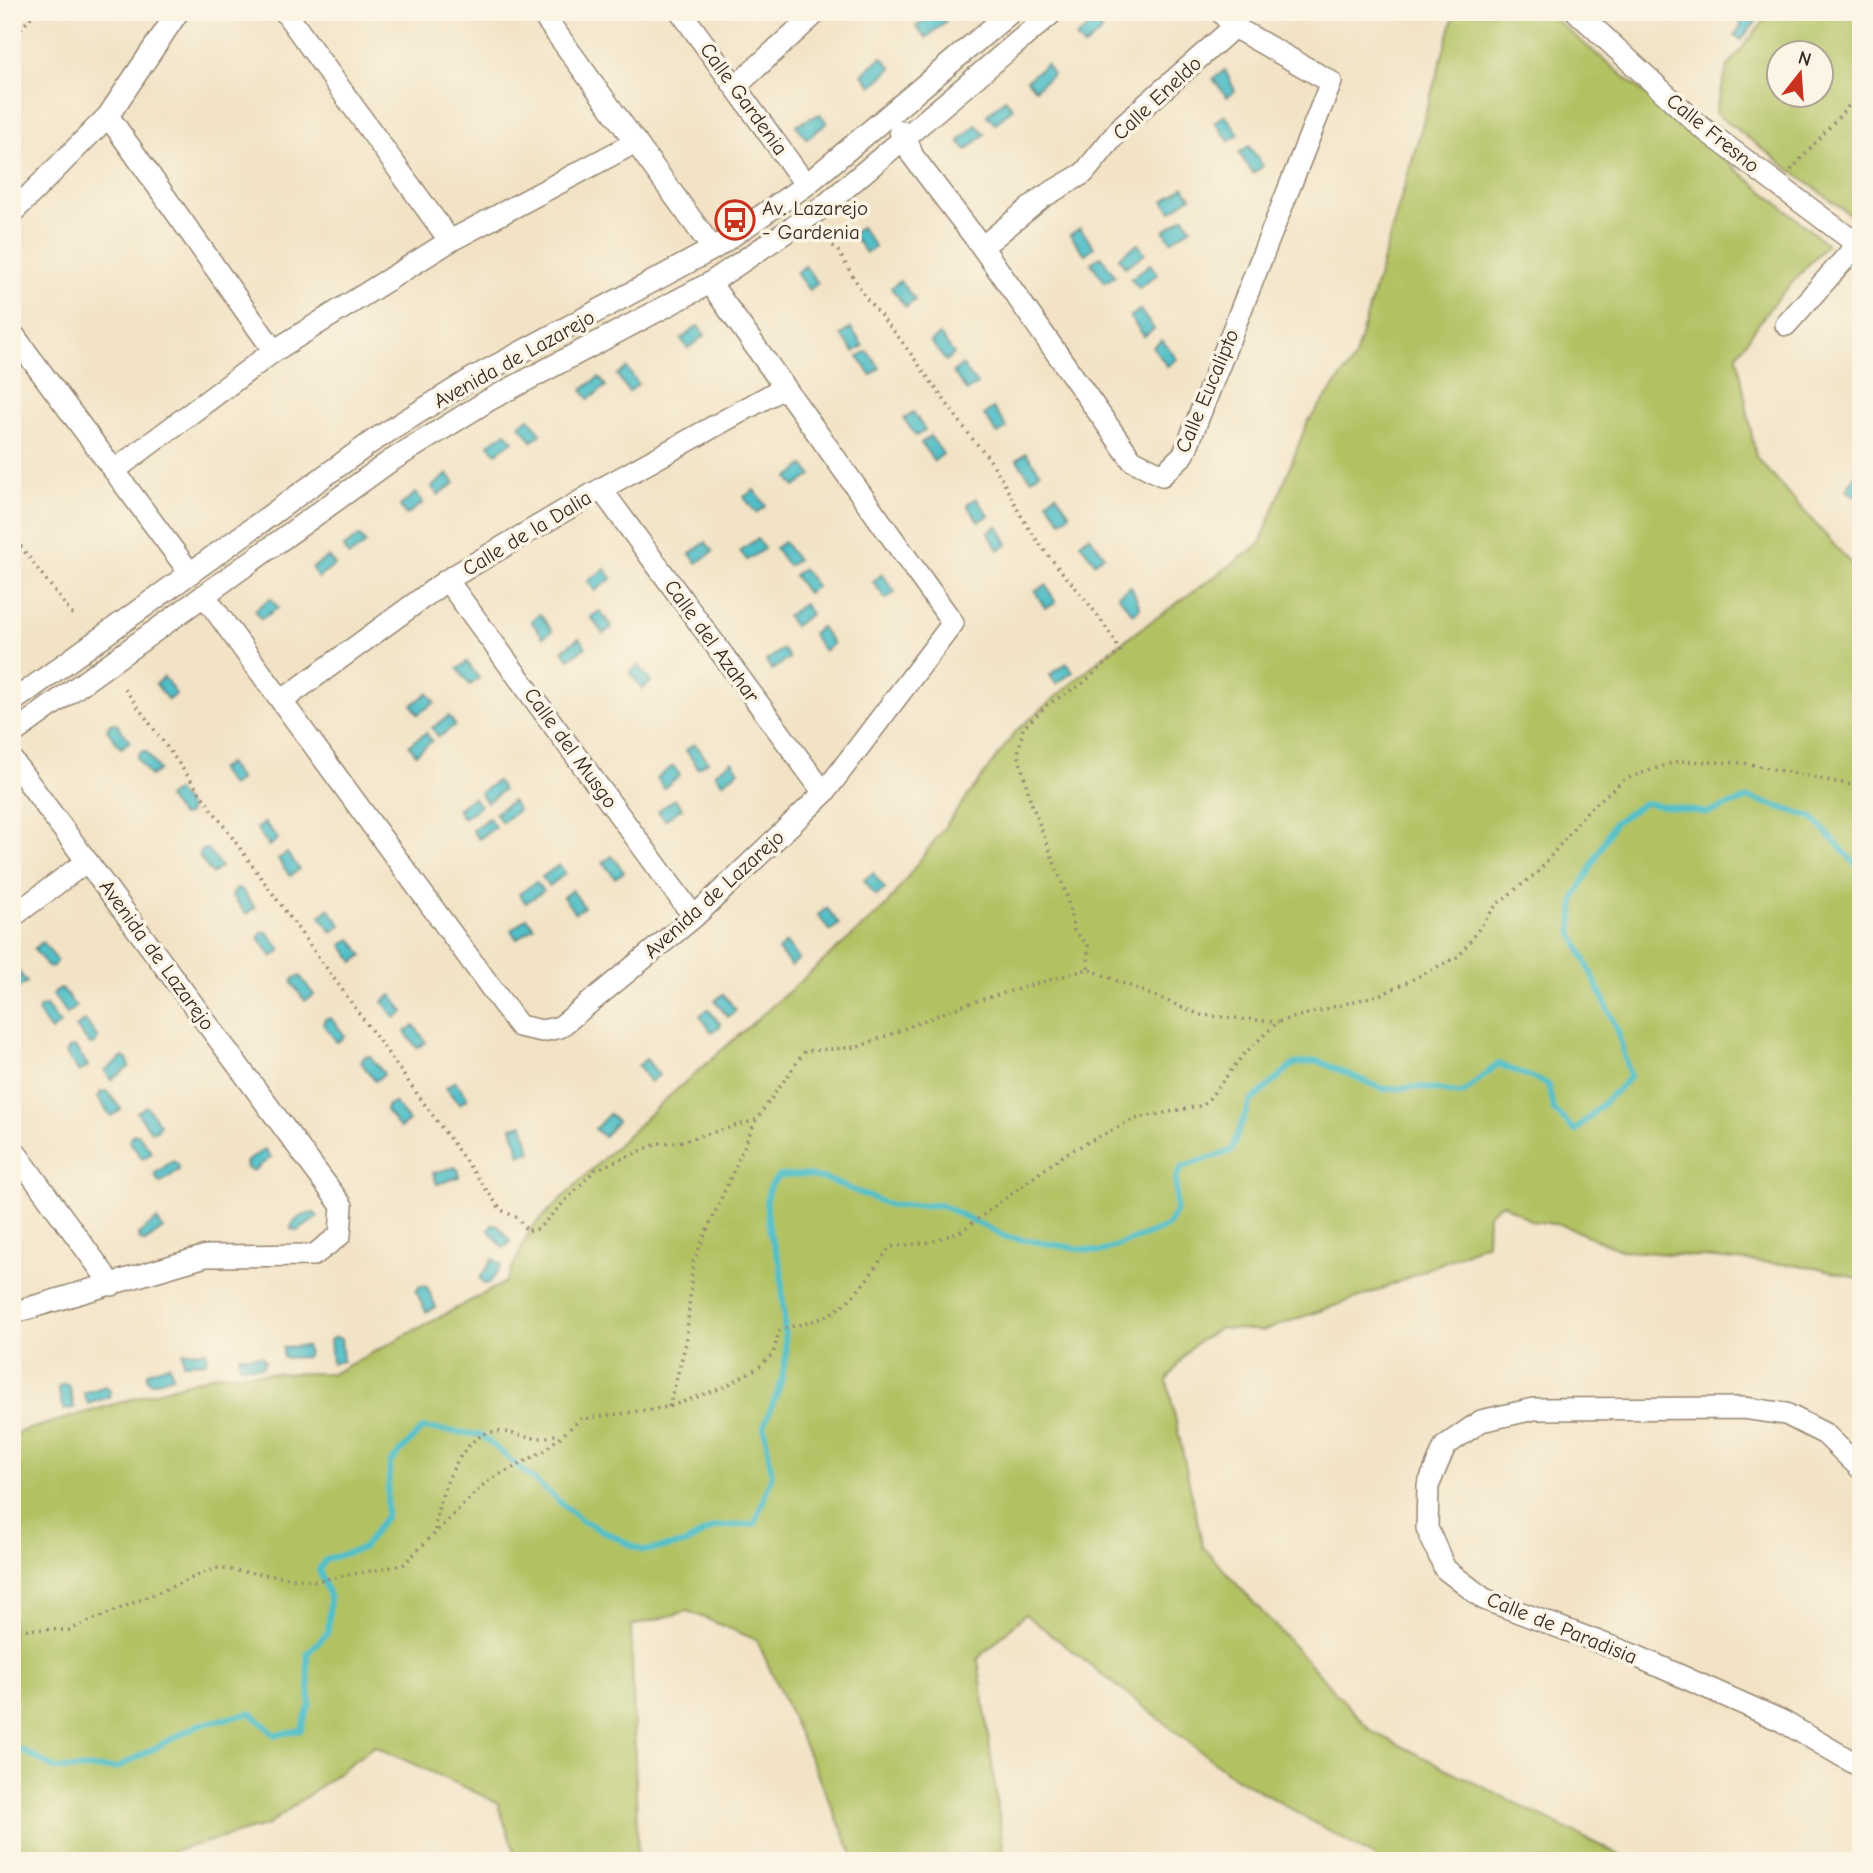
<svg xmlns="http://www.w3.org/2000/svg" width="1873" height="1873" font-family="'Comic Neue',sans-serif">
  <rect width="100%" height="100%" fill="#fcf5e5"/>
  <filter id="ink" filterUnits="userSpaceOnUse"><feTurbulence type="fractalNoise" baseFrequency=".0143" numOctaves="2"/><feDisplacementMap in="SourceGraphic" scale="14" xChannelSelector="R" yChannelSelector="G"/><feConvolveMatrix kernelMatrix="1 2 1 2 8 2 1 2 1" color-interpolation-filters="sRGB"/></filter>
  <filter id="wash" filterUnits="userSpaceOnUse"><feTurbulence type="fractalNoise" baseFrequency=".00686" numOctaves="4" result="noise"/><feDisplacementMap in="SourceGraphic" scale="28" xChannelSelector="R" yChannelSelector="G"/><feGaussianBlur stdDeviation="1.57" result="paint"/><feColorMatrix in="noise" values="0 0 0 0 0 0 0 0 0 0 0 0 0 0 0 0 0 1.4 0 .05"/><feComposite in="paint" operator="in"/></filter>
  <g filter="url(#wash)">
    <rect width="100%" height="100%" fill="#f2e3c6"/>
    <!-- green -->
    <path fill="#b2c264" stroke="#767641" stroke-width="2" fill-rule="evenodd" d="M1455,12H1546L1827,244L1770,307L1737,355L1756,457L1861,575V1279L1816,1267L1621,1250L1562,1225L1531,1221L1502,1203L1488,1214L1487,1243L1380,1290L1262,1331L1220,1328L1190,1348L1167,1380L1203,1547L1371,1731L1631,1861H1381L1227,1772L1025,1614L978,1659L1005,1861H856L757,1640L688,1611L631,1626L638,1861H518L497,1802L374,1746L268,1825L171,1852L168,1861H12V1434L218,1374L334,1373L506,1282L531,1228L658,1106L885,907L1017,730L1107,653L1260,544L1307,423L1354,360Z
      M1771,12H1861V223L1715,113L1728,66ZM1778,52H1820V94H1778Z"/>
    <!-- water -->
    <path fill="#51bfc8" stroke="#467473" stroke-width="2" d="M933,12H938L946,21L926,38L916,27Z
      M1745,13L1756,22L1741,40L1735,35L1741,26L1740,18Z
      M1094,22L1102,31L1084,47L1076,38Z
      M882,57L892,68L872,86L862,74Z
      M1046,64L1053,74L1035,89L1027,80Z
      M1225,70L1235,91L1227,97L1213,79Z
      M1005,99L1013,108L995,124L987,115Z
      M820,114L827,123L807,139L796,125Z
      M1225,115L1239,134L1229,141L1215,122Z
      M976,125L985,134L967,150L959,141Z
      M1249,146L1263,166L1253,173L1239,153Z
      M1184,187L1191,197L1171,211L1164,201Z
      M1184,217L1191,228L1171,241L1164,231Z
      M861,227L875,247L866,253L852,234Z
      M1080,228L1094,247L1085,254L1070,235Z
      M1138,244L1145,254L1125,267L1119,257Z
      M1101,256L1115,276L1105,282L1091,263Z
      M1150,264L1158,274L1139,288L1131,279Z
      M805,266L818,283L809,290L796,273Z
      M900,281L915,300L906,307L891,288Z
      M1140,310L1154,329L1144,336L1130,317Z
      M698,326L705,335L688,348L681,339Z
      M851,328L863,346L854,352L841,335Z
      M940,335L954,354L946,361L931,342Z
      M1162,340L1177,359L1167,366L1153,347Z
      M867,351L880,368L871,375L858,357Z
      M962,365L977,384L967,391L953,372Z
      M627,368L638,384L629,392L617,375Z
      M599,377L606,386L589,399L582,390Z
      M993,408L1007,428L998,434L984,415Z
      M913,412L925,430L916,436L904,419Z
      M529,418L541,434L532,441L520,425Z
      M506,432L513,441L496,453L489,444Z
      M930,436L943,454L934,461L921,443Z
      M1026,453L1040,472L1031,479L1017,460Z
      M804,465L812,475L795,487L788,478Z
      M1861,466V499L1846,490Z
      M448,474L455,483L438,495L432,487Z
      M754,490L766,506L756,513L744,497Z
      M416,493L423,503L406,515L400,506Z
      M1056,494L1070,514L1061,521L1047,501Z
      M976,498L989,515L979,522L967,505Z
      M998,526L1008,544L998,550L988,532Z
      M359,536L366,544L349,556L343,548Z
      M1089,536L1104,555L1095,562L1080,543Z
      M757,539L764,549L747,560L740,551Z
      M706,542L713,552L697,563L690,554Z
      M784,542L797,560L788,566L775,548Z
      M328,557L335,565L318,578L312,568Z
      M605,569L612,578L595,591L588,581Z
      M803,569L816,586L807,593L794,575Z
      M882,574L895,592L886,599L873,582Z
      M1046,585L1056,603L1045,608L1035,591Z
      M1131,586L1140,608L1133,614L1118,595Z
      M271,598L278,608L261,619L255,610Z
      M804,604L811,614L794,626L787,616Z
      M600,611L612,627L603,634L591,617Z
      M540,614L552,631L543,637L531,621Z
      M821,627L833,644L824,651L812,634Z
      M579,638L586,647L569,659L563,650Z
      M783,649L789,658L772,670L766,661Z
      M467,662L479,678L470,685L458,669Z
      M1067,663L1073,672L1056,684L1050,675Z
      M639,665L651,682L642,689L630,672Z
      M164,677L176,694L168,700L156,684Z
      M428,693L435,702L418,714L412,705Z
      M449,716L455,725L439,737L432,728Z
      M116,723L130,741L121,748L107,730L110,724Z
      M426,733L432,741L416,754L409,745Z
      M695,744L708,761L698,768L686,750Z
      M146,751L159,770L150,776L137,758L140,752Z
      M732,761L739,771L722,783L715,773Z
      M228,763L240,780L231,786L219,770Z
      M673,766L680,775L664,788L657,778Z
      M497,781L503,790L487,802L480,793Z
      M176,791L190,809L187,815L181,816L167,798Z
      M473,797L480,806L463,818L457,809Z
      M675,799L682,808L665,820L658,811Z
      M512,801L518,810L502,822L495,813Z
      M489,818L495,827L479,839L472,830Z
      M265,823L278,839L269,846L257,829Z
      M208,849L221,867L212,874L199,856L201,850Z
      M287,853L299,869L290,876L278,859Z
      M612,856L624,872L615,878L603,862Z
      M559,865L565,874L549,886L542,877Z
      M873,873L885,889L876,896L864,880Z
      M536,882L543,891L526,903L519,894Z
      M241,889L255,908L246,914L232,896L235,890Z
      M572,890L584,907L575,913L563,897Z
      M827,908L839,924L830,931L818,915Z
      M329,909L341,925L332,932L320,916Z
      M527,918L534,927L517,939L511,930Z
      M267,932L281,950L272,957L259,938L261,933Z
      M351,939L363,955L354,962L342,945Z
      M43,942L57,961L53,966L48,967L34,949Z
      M786,943L799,959L791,966L778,950Z
      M12,964L27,982L18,988L12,981Z
      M300,976L314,995L305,1001L292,983L294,978Z
      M62,989L76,1007L67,1014L53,995L56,990Z
      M723,994L736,1010L728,1017L715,1001Z
      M392,995L404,1012L395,1018L383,1002Z
      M46,1006L60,1024L51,1031L38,1012L40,1007Z
      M708,1009L721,1025L712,1032L700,1016Z
      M331,1018L345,1036L337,1042L323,1024L325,1019Z
      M85,1020L98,1038L95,1044L90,1045L76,1027Z
      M414,1025L426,1042L417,1048L405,1032Z
      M75,1047L88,1066L79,1072L66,1054L69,1048Z
      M370,1056L384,1074L375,1081L361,1062L364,1057Z
      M123,1057L128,1060L129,1067L111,1080L105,1071Z
      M646,1059L659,1075L650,1082L638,1066Z
      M455,1081L468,1098L459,1104L446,1088Z
      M107,1091L121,1109L111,1116L98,1098L101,1092Z
      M395,1103L409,1121L400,1128L386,1110L388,1105Z
      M146,1106L160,1124L157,1130L151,1131L137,1112Z
      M609,1114L617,1121L604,1137L595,1129Z
      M523,1124L531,1152L520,1155L512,1127Z
      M138,1134L152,1152L143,1159L129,1141L132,1135Z
      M265,1149L271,1157L253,1171L247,1168L246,1162Z
      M173,1161L178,1164L179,1170L160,1183L154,1174Z
      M455,1167L459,1171V1177L437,1184L433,1173Z
      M315,1213L318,1217L298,1231L291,1229C291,1220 306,1213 315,1213Z
      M157,1220L163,1229L145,1242L140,1240L138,1234Z
      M497,1224L511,1242L503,1248L489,1230L492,1225Z
      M493,1259L502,1265L489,1284L483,1283L480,1278Z
      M420,1286L427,1287L436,1307L426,1312L416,1291Z
      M335,1337L341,1339L343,1361L332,1363L330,1340Z
      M306,1346L308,1352L306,1357L283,1358V1347Z
      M206,1351L208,1356L206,1362L183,1363V1352Z
      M239,1356H262L265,1361L262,1367L239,1366Z
      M169,1365L173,1376L151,1383L147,1378L148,1372Z
      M63,1384L69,1385L74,1408L63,1410L58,1388Z
      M106,1386L110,1391L109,1397L88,1404L84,1393Z"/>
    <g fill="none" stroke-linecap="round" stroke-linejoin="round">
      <!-- stream -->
      <path stroke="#51bfc8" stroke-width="6" d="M12,1745L56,1769L117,1768L198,1725L251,1713L275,1735L301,1730L310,1704L307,1654L328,1632L330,1598L319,1570L325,1560L363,1548L386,1516L390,1463L423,1428L481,1435L581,1520L643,1551L684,1544L715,1527L755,1524L772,1475L764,1426L781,1383L786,1355L781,1266L770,1234L766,1202L770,1186L779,1176L804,1175L826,1179L892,1206L941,1205L1006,1237L1100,1252L1167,1227L1176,1211V1178L1182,1167L1231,1151L1250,1102L1294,1064L1318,1061L1383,1089L1421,1087L1462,1094L1498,1064L1548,1084L1553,1109L1575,1131L1630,1077L1617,1029L1572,932L1574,900L1614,823L1644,803L1708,813L1749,798L1812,817L1861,870"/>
    </g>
  </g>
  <g filter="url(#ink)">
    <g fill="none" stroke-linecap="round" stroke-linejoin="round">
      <!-- minor casing -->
      <g stroke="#968672" stroke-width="24">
        <path id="minor" d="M285,12L450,241
          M541,12L713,249
          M681,12L806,185
          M1577,12L1701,127L1861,247
          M735,87L817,12
          M108,116L274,351
          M900,131L907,139L912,155L982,247L1132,460L1162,475L1184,454L1331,82L1234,27L1221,12
          M12,213L108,116L178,12
          M982,247L1043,197L1084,173L1123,125L1234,27
          M1786,325L1857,245
          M12,333L190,573
          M115,470L274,351L450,241L636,142
          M601,489L824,793
          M447,580L694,917
          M204,595L519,1026L542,1031L560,1027L694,917L824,793L953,623L710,283
          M283,700L447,580L601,489L785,387
          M12,702L373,441L473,378L713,249L806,185L1011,12
          M12,734L389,462L489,400L710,283L823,207L1053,12
          M12,760L342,1206L340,1235L314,1255L206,1256L12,1313
          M12,917L87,861
          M12,1148L112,1285
          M1861,1469L1825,1434L1786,1414L1743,1408L1534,1409L1481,1421L1445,1446L1428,1486L1427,1528L1445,1569L1484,1599L1636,1656L1782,1721L1861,1767"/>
      </g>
      <!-- path -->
      <path stroke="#968672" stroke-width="3.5" stroke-dasharray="2 5" stroke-linecap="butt" d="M12,40L35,12
        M1791,170L1861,92
        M818,231L838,251L866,298L900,339L974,441C998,464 1010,499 1028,527C1056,571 1096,604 1120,651L1082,684L1048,704L1023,728L1018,754L1031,802L1067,896L1074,930L1088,945V969
        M12,535L75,618
        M125,689L501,1210L518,1218L527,1231L538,1229L595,1170L659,1143L679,1142L756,1120
        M669,1407L686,1343L693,1262L756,1120L805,1051L858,1047L966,1004L1088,969L1201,1015L1278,1022
        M435,1530C436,1502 459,1437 491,1432C508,1429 523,1439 539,1438C546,1438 553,1435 560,1434
        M12,1629L69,1630L216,1568L315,1581L403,1565L486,1482L544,1451L581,1419L669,1407L724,1387L759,1367L773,1354L779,1331C792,1325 803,1325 816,1320C852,1308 869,1275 890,1247L930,1242L960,1232L1065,1154L1134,1119L1204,1105L1244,1054L1278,1022L1385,993L1459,956L1497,904L1538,872L1588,810L1625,779L1678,761L1744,763L1851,785L1861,790"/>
      <!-- minor -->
      <use href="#minor" stroke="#fff" stroke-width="21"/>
    </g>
  </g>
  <!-- icons -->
  <defs>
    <g id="bus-ring" transform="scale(2.0125)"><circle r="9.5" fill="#fcf5e5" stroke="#c8321e" stroke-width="1.5"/><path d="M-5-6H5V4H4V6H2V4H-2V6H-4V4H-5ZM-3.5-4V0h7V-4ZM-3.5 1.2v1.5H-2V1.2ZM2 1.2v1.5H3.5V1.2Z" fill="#c8321e"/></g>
  </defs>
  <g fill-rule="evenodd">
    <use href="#bus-ring" x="735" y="220"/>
  </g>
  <g text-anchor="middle" stroke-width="7" stroke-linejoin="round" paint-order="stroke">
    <!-- street labels -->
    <g font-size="21" fill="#3b2a1e" stroke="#fcf5e5">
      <text transform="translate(1157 98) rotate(-43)" y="7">Calle Eneldo</text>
      <text transform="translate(744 99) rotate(54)" y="7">Calle Gardenia</text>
      <text transform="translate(1713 133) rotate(39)" y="7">Calle Fresno</text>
      <text transform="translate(514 359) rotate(-29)" y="7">Avenida de Lazarejo</text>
      <text transform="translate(1207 391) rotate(-67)" y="7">Calle Eucalipto</text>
      <text transform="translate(527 533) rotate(-31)" y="7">Calle de la Dalia</text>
      <text transform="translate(712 641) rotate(54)" y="7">Calle del Azahar</text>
      <text transform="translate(571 748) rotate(54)" y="7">Calle del Musgo</text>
      <text transform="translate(714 894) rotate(-42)" y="7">Avenida de Lazarejo</text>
      <text transform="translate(157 955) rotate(54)" y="7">Avenida de Lazarejo</text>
      <text transform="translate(1562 1628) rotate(22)" y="7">Calle de Paradisia</text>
    </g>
    <!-- poi labels -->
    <g font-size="21" fill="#3b2a1e" stroke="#fcf5e5" text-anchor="start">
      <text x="762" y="215">Av. Lazarejo<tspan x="762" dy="24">- Gardenia</tspan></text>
    </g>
  </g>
  <!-- margin -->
  <rect width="1873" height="1873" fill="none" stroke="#fcf5e5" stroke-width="42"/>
  <!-- north arrow -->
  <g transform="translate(1800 74) rotate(17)"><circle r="33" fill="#fcf5e5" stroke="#afa495" stroke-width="2"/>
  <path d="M0-5L12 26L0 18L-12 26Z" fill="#c8321e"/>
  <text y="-10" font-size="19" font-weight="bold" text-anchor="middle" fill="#3b2a1e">N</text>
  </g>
</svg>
